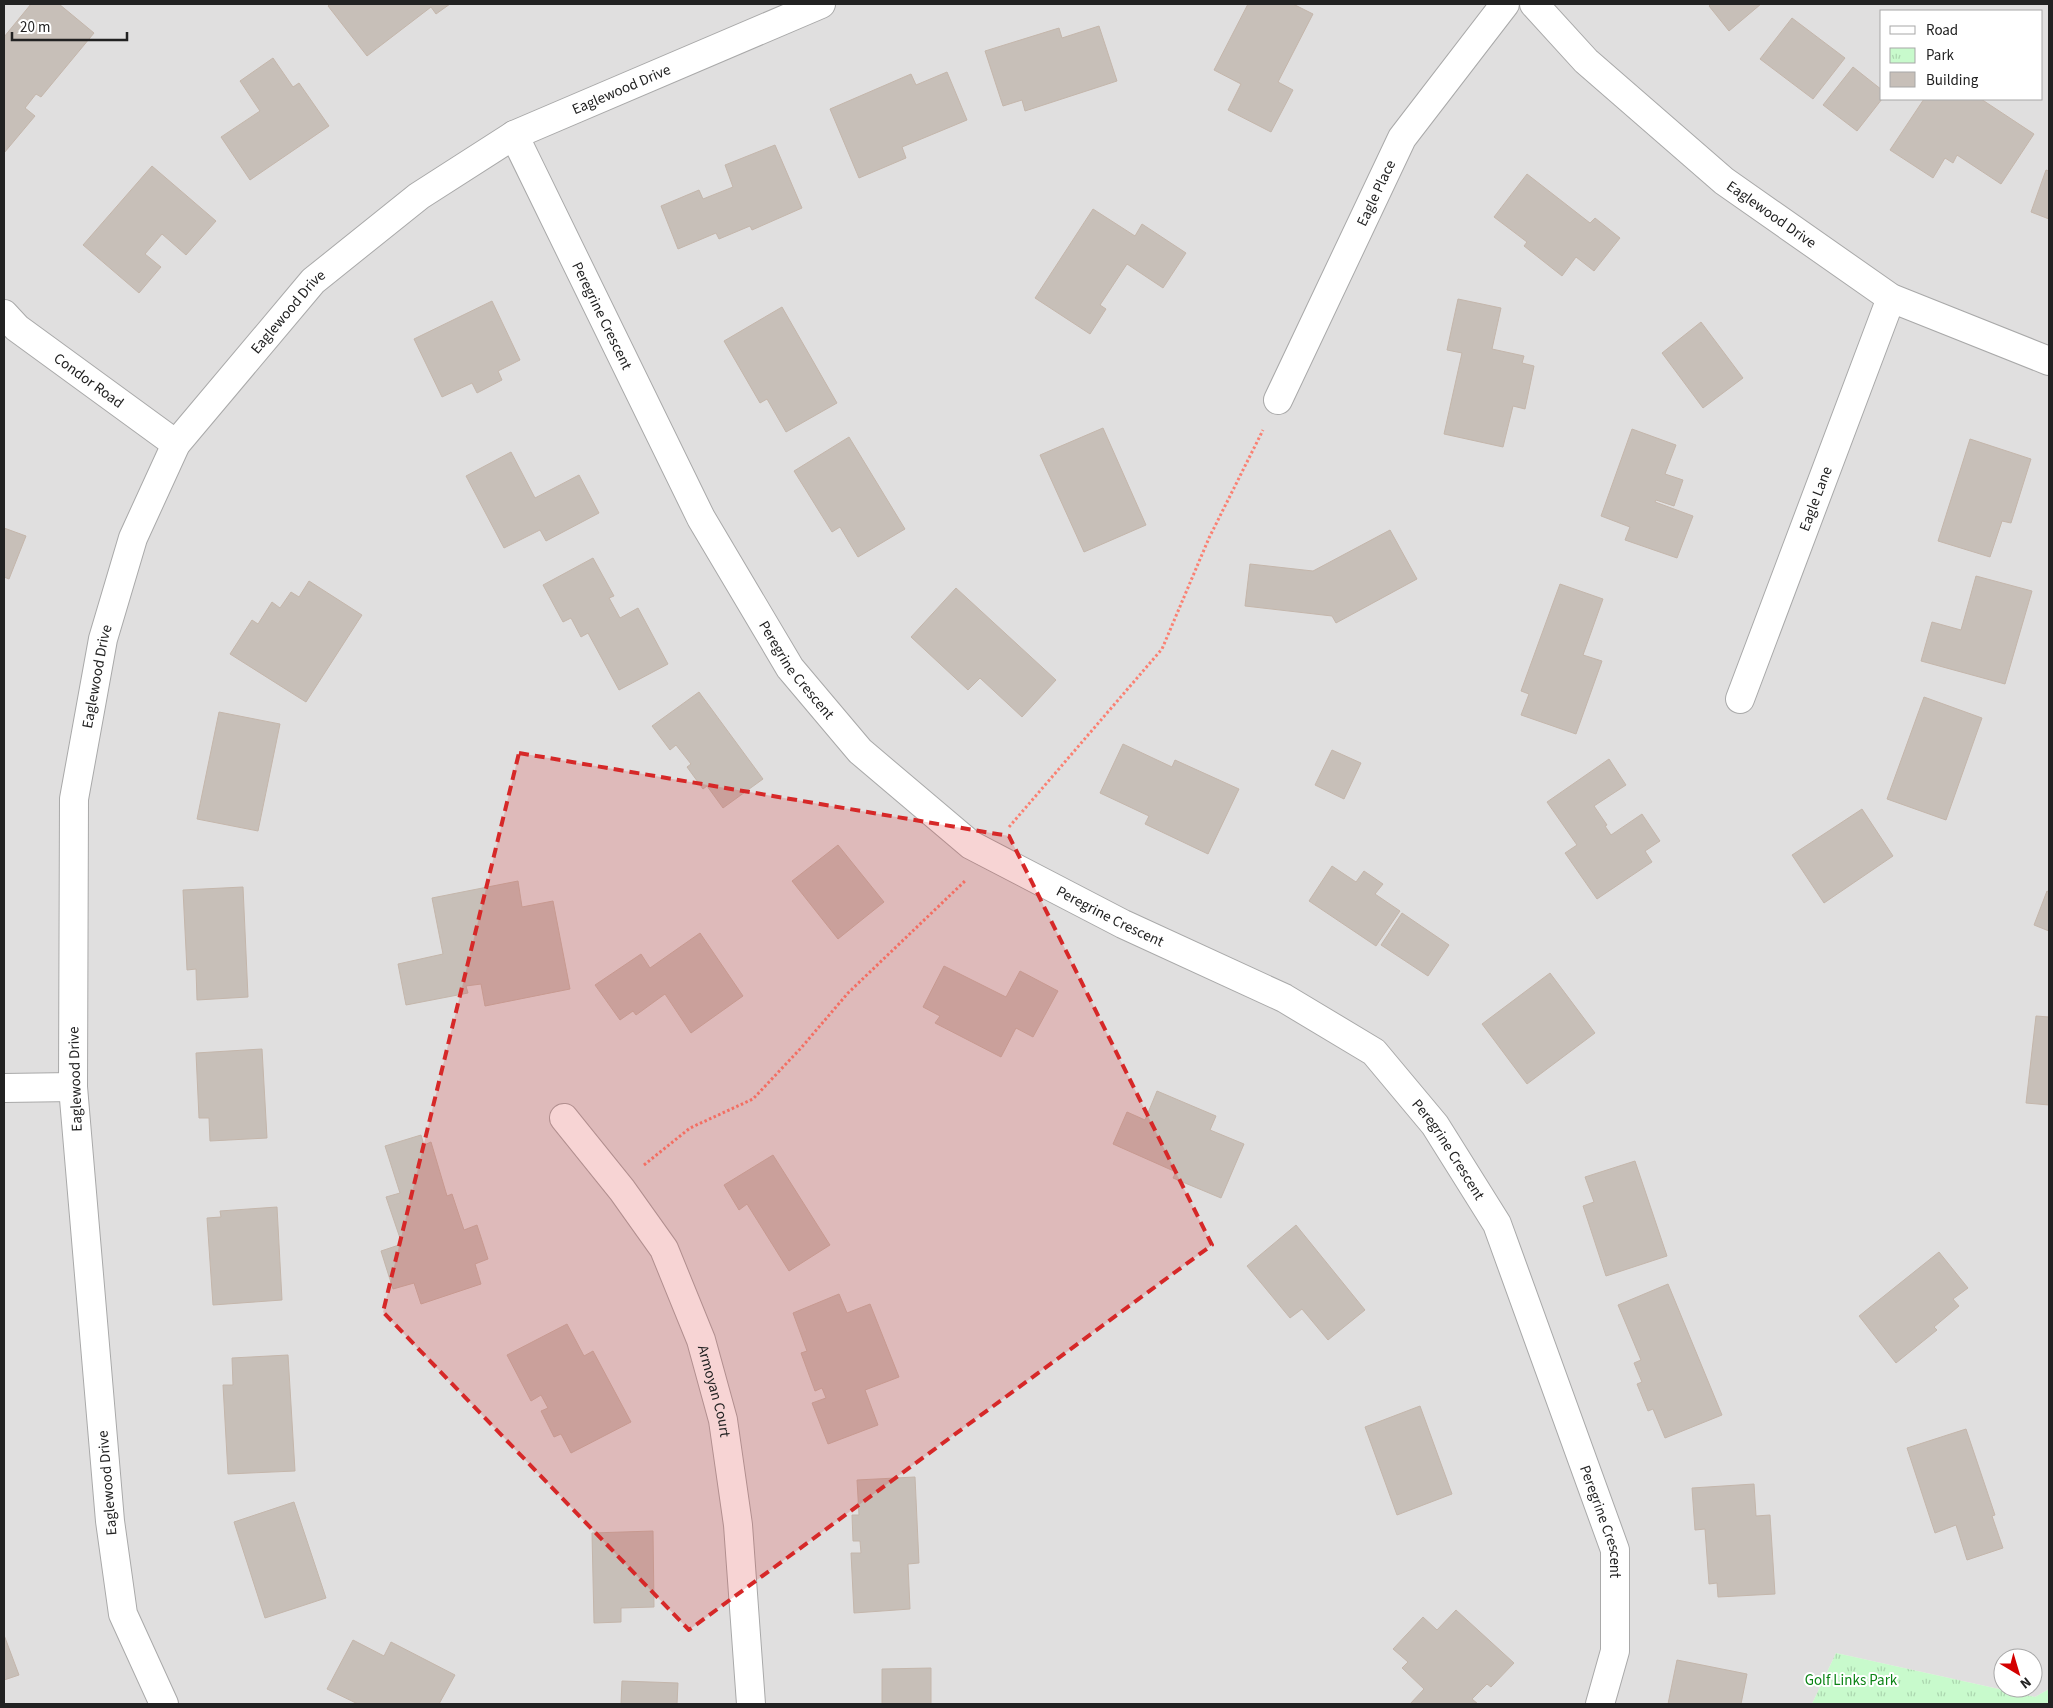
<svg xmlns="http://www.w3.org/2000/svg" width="2053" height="1708" font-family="'Source Sans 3',sans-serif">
  <defs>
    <pattern id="park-tufts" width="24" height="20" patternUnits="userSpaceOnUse" patternTransform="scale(1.25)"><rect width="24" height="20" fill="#c8facc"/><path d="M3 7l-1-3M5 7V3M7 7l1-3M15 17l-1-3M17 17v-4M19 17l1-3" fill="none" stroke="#acd6af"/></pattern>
  </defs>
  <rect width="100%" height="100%" fill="#f2efe9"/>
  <!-- residential -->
  <path fill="#e0dfdf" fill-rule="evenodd" d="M4,4H2049V1689L2035,1697L1836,1653L1812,1704H4ZM1882,11H2042V99H1882ZM2003,1658H2033V1688H2003Z"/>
  <!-- park -->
  <path fill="url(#park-tufts)" d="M1836,1653L2035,1697L2049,1689V1704H1812Z"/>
  <!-- building -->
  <path fill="#c7bfb8" stroke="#c4b6ab" d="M31,4H59L94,33L41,97L36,94L25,108L35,116L4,153V37Z
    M330,4H450L436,14L431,7L367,56L328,6Z
    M1248,4H1293L1313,14L1278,82L1293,90L1271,132L1228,110L1241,84L1214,70Z
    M1711,4H1761L1729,31L1709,6Z
    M1792,18L1845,58L1813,99L1760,59Z
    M1099,26L1117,81L1025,111L1022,100L1003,106L985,51L1059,28L1062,38Z
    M273,58L293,87L299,83L329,126L250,180L221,137L260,111L240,81Z
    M1853,67L1882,90V99L1857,131L1823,105Z
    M947,72L967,120L902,147L906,158L859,178L830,109L911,74L916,85Z
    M1924,99H1981L2034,134L2001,184L1957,155L1953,163L1945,158L1933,178L1890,150Z
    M775,145L802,208L752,230L750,226L719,239L716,233L678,249L661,206L699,190L703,199L733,187L725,165Z
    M152,166L216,221L186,255L162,234L145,254L161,267L139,293L83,245Z
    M2046,170L2049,171V219L2031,212Z
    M1527,174L1590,223L1595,218L1620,238L1594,271L1576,257L1562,276L1524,246L1527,242L1494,217Z
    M1093,209L1135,236L1142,224L1186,253L1163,288L1127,264L1100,305L1106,309L1090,334L1035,298Z
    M1458,299L1501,308L1492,349L1524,356L1522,363L1534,366L1525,409L1513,406L1503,447L1444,434L1462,353L1447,350Z
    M492,301L520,360L498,371L502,380L477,393L472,383L442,397L414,339Z
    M782,307L837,403L786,432L767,399L760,403L724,341Z
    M1701,322L1743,378L1703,408L1662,353Z
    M1103,428L1146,525L1084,552L1040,455Z
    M1632,429L1676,445L1665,474L1683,480L1674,506L1656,500L1655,502L1693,516L1677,558L1625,540L1630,527L1601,516Z
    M849,437L905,529L858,557L840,527L832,532L794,471Z
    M1970,439L2031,459L2011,523L2002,521L1990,557L1938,541Z
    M511,452L535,498L579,475L599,513L546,541L540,530L504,548L466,476Z
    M4,528L26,536L9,579L4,577Z
    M1390,530L1417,579L1336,623L1332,616L1245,606L1250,564L1313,571Z
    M593,558L614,596L609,598L620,618L638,608L668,664L619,690L588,633L581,637L571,618L563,622L543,585Z
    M1976,576L2032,591L2005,684L1921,661L1932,622L1961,630Z
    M309,581L362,615L306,702L230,654L252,620L258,624L272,602L280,608L291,592L299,597Z
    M1560,584L1603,599L1583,655L1602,661L1576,734L1521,715L1529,694L1521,691Z
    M956,588L1056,680L1022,717L980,678L968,690L911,637Z
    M699,692L763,779L723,808L707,786L703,789L687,767L691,764L676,745L670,750L652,726Z
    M1924,697L1982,718L1946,820L1887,799Z
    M219,712L280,724L258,831L197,819Z
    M1123,744L1172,767L1175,760L1239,789L1208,854L1145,824L1149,816L1100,793Z
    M1332,750L1361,763L1344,799L1315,785Z
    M1609,759L1626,785L1594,806L1607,825L1605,826L1611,835L1642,814L1660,841L1645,851L1652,862L1597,899L1565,853L1577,845L1547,802Z
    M1862,809L1893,856L1824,903L1792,855Z
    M838,845L884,902L838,939L792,881Z
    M1332,866L1356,882L1364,871L1383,884L1375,894L1400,911L1376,946L1309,901Z
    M518,881L522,907L553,901L570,989L485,1006L481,984L466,986L468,993L406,1005L398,964L443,954L432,898Z
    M243,887L248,997L197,1000L196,969L187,970L183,890Z
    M2047,891L2049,892V931L2034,925Z
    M1402,913L1449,945L1428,976L1381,945Z
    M700,933L743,996L691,1033L665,994L636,1015L633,1011L620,1020L595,985L641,954L650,968Z
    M944,966L1006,997L1020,971L1058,991L1033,1037L1016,1028L1001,1057L935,1023L940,1016L923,1007Z
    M1550,973L1595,1033L1527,1084L1482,1024Z
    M2036,1016L2049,1017V1105L2026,1103Z
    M262,1049L267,1138L210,1141L209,1118H199L196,1053Z
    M1157,1091L1216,1116L1210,1130L1244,1144L1221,1198L1173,1178L1176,1172L1113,1144L1127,1112L1145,1120Z
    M421,1135L424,1145L431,1142L447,1196L452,1194L464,1230L477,1225L488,1259L475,1264L481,1284L421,1304L414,1283L393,1289L381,1251L402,1244L386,1197L400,1193L385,1146Z
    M773,1155L830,1245L789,1271L747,1204L739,1210L724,1185Z
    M1635,1161L1667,1256L1606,1276L1583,1206L1594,1202L1585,1177Z
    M277,1207L282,1300L213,1305L207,1218L221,1217L220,1211Z
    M1296,1225L1365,1310L1328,1340L1302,1309L1290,1318L1247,1266Z
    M1939,1252L1968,1288L1953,1299L1959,1306L1934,1327L1937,1330L1896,1363L1859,1316Z
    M1668,1284L1722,1415L1665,1438L1653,1409L1648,1411L1637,1384L1642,1382L1634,1363L1641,1360L1618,1305Z
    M839,1294L847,1313L870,1304L899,1377L865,1390L878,1425L828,1444L812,1403L826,1398L822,1388L815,1391L801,1353L807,1351L793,1313Z
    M567,1324L584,1356L593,1351L631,1422L571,1453L561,1434L554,1437L541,1411L548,1408L541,1395L531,1401L507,1355Z
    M288,1355L295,1471L228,1474L223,1385H233L232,1358Z
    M1420,1406L1452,1494L1397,1515L1365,1427Z
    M1966,1429L1995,1515L1992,1516L2003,1548L1967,1560L1956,1525L1935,1533L1907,1448Z
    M915,1477L919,1563L908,1564L910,1609L854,1613L851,1553H861L860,1541H853L852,1515H859L857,1480Z
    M1754,1484L1756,1516L1770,1515L1775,1594L1718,1597L1717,1583L1709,1584L1705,1529L1695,1530L1692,1488Z
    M294,1502L326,1598L265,1618L234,1522Z
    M653,1531L654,1607L621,1608V1622L594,1623L592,1533Z
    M1456,1610L1514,1663L1491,1687L1487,1684L1472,1699L1478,1704H1410L1424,1689L1402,1668L1408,1662L1393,1649L1423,1617L1437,1630Z
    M4,1635L19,1675L4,1680Z
    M353,1640L384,1656L391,1642L455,1675L439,1704H358L327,1689Z
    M1677,1660L1747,1674L1741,1704H1668Z
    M931,1668V1704H882V1669Z
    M622,1681L678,1683L677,1704H621Z"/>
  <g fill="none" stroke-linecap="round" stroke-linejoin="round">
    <!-- minor casing -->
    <g stroke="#a9a9a9" stroke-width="30">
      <g id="minor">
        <path id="s1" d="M1534,4L1586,61L1724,181L1891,298L2049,361"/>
        <path id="s2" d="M514,135L701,518L790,668L860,751L971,845L1123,924L1284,998L1374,1052L1435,1125L1497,1224L1615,1550V1651L1600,1704"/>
        <path id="s3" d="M4,314L17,328L176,444"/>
        <path id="s4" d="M1278,400L1402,138L1505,4"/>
        <path id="s5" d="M1740,699L1891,298"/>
        <path d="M4,1088L73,1087"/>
        <path id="s6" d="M564,1118L622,1190L664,1249L701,1340L723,1420L738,1525L751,1704"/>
        <path id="s7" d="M164,1704L123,1614L110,1521L73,1087L74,799L103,639L133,538L176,444L313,281L419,196L514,135L821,4"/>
      </g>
    </g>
    <!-- path -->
    <path stroke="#fa8072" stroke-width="3" stroke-dasharray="2.5 2.5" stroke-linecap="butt" d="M1009,827L1162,649L1209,538L1263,430
      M644,1165L690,1128L753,1099L801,1048L848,993L966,880"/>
    <!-- minor -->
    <use href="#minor" stroke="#fff" stroke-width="28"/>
  </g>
  <!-- marked area -->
  <path fill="#d62828" fill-opacity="0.2" stroke="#d62828" stroke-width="4" stroke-dasharray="10 6" stroke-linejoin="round" d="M519,753L1009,836L1212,1245L689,1630L383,1312Z"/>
  <g text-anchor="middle" stroke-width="4" stroke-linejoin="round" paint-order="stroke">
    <!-- street labels -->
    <g font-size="15" fill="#222" stroke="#fff">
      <text dy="5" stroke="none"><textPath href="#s7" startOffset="1866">Eaglewood Drive</textPath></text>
      <text dy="5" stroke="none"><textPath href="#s4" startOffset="229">Eagle Place</textPath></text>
      <text dy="5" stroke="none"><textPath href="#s1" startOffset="318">Eaglewood Drive</textPath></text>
      <text dy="5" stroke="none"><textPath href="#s7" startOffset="1461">Eaglewood Drive</textPath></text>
      <text dy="5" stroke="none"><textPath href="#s2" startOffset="201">Peregrine Crescent</textPath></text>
      <text dy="5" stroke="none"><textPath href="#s3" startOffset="108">Condor Road</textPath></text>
      <text dy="5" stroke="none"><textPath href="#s5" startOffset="214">Eagle Lane</textPath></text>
      <text dy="5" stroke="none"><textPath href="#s2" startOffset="606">Peregrine Crescent</textPath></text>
      <text dy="5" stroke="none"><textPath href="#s7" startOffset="1041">Eaglewood Drive</textPath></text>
      <text dy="5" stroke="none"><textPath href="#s2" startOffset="1011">Peregrine Crescent</textPath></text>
      <text transform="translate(75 1079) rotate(-92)" y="5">Eaglewood Drive</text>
      <text dy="5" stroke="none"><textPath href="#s2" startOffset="1431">Peregrine Crescent</textPath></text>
      <text dy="5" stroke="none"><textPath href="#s6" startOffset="316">Armoyan Court</textPath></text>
      <text transform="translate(107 1483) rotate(-95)" y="5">Eaglewood Drive</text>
      <text dy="5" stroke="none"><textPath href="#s2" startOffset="1836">Peregrine Crescent</textPath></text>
    </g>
    <!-- park labels -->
    <g font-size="15" fill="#0c8416" stroke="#fff">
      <text x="1851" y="1685">Golf Links Park</text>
    </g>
  </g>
  <!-- border -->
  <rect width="2053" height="1708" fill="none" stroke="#222222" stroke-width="10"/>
  <!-- legend -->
  <rect x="1880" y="10" width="162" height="90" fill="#ffffff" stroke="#a7a7a7"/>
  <rect x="1890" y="26" width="25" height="8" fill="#ffffff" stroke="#a7a7a7"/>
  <text x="1926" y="35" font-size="15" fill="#222222">Road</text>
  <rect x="1890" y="48" width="25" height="15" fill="url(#park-tufts)" stroke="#a7a7a7"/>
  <text x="1926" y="60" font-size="15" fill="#222222">Park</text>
  <rect x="1890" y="72" width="25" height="15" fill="#c7bfb8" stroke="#a7a7a7"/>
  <text x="1926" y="85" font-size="15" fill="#222222">Building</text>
  <!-- north arrow -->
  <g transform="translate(2018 1673) rotate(142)"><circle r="24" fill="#ffffff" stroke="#a7a7a7"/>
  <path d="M0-4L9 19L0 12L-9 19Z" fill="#d40000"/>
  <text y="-8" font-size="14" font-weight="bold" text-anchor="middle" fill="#222222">N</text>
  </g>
  <!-- scale -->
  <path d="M12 32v8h115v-8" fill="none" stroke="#222222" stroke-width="2.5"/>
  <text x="20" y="32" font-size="15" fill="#222222" stroke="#ffffff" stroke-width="4" paint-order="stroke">20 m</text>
</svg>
